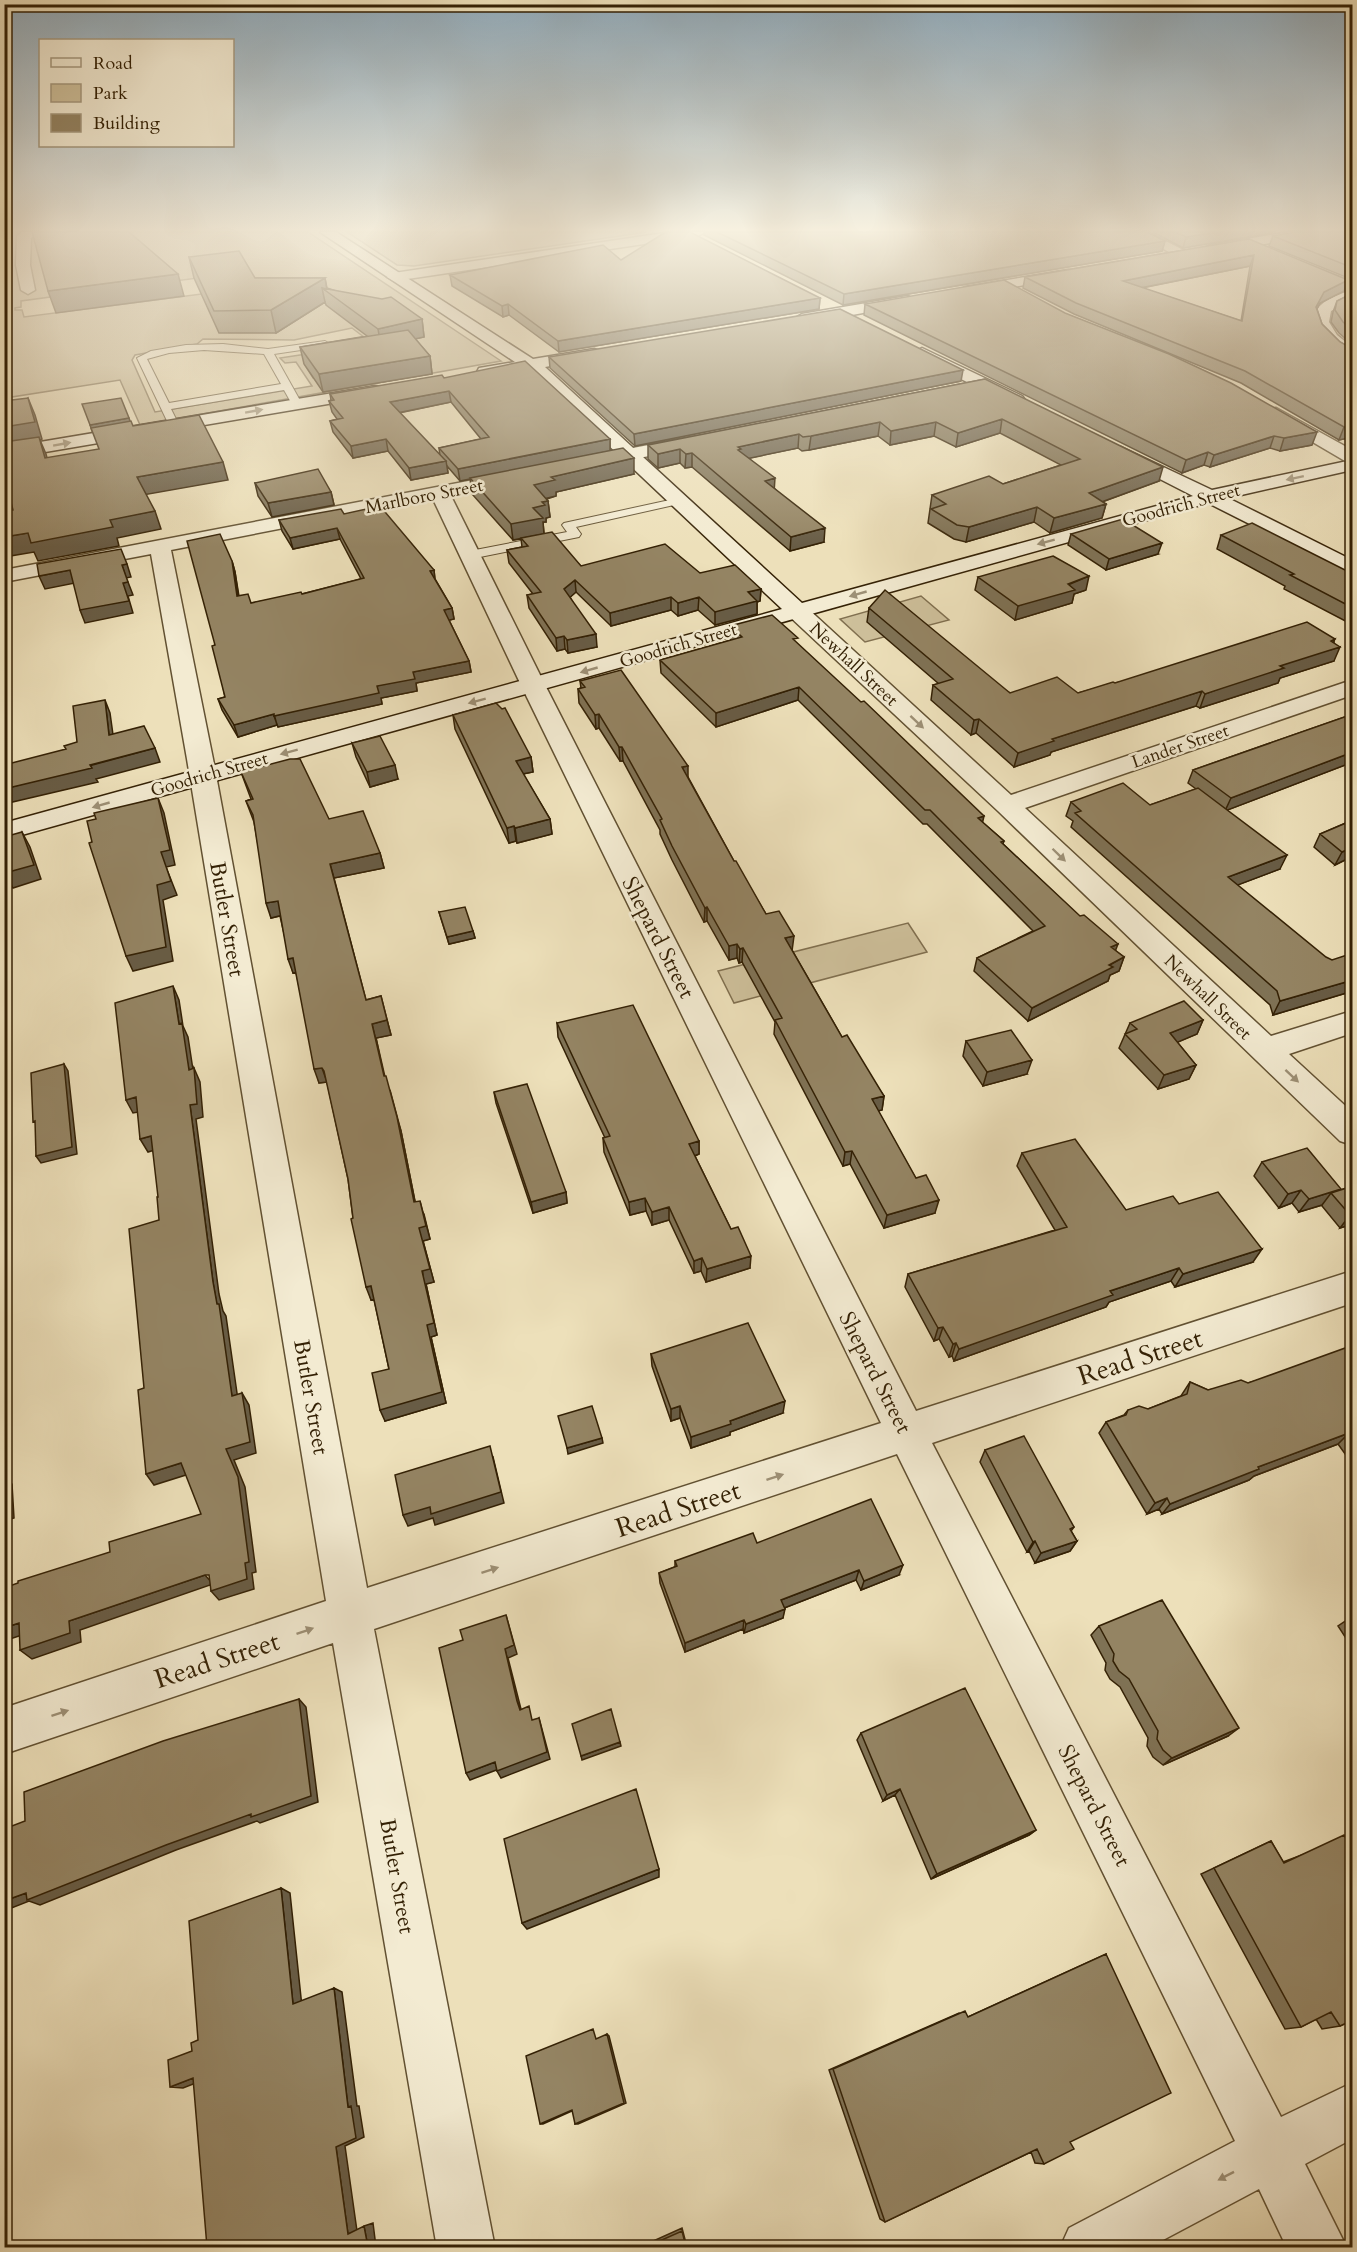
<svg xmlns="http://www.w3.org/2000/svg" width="1357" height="2252" font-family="Cardo,serif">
  <rect width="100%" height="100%" fill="#ede0ba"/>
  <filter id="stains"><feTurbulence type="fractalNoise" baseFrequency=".00333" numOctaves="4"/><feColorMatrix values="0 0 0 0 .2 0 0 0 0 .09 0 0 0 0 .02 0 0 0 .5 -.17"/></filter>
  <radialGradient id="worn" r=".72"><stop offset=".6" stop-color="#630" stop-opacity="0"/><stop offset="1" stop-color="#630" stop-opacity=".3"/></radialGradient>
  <!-- green -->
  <path fill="#cec09b" stroke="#817050" stroke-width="1.5" fill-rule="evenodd" d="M5,232H76L65,295L21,301V307L15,308V310H22L24,317L217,292L276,333L322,304L248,300L244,272L89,292L127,232H308L501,361L140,425L120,380L5,398ZM352,328L373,344L280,358L285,363L296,362L312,386L155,412L132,360L135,355L197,344L203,339L294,340ZM387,351L406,363L313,378L305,365Z
    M347,232H647L414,266L397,265Z
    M921,596L949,620L865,642L840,619Z
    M908,923L927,952L734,1003L718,971Z"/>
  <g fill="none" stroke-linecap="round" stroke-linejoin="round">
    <!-- lane casing -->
    <g stroke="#625132" stroke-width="2">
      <path id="lane" d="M325,341L330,344L328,346L274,354L302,404L301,406H293L284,390L171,409L179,425L174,428L169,425L137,358L151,351L186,345L223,344L268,349ZM204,350L264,354L281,384L169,403L147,359L169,353Z
        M679,498L685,501L683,503L576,527L581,534L579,537L470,559L464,555L470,551L567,532L562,525L564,523Z"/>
    </g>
    <!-- street casing -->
    <g stroke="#625132" stroke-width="3">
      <path id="street" d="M22,232H39L31,238L30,265L35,290L28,294L21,290L16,265L17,236Z
        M671,232H705L698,236L394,281L387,277L394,273Z
        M1130,232H1148L1191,254L1184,258L1179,257Z
        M1304,263L1352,282V300L1331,311L1329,322L1337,335L1352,347V360C1343,358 1336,351 1329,344C1299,317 1318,300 1350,291L1299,270L1297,267Z
        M1276,408L1352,450V462L1345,461L1270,417L1267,413L1270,409Z
        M692,437L698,438L701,442L698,446L595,467L588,465L586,461L588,457L595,455Z
        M515,472L522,474L524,478L522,482L451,496L545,685L916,1411L1352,1271V1303L932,1443L1281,2117L1352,2083V2139L1305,2164L1347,2248H1287L1259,2189L1148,2248H1060L1069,2228L1235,2141L897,1454L374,1629L495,2248H437L333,1643L4,1754V1708L326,1601L187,759L151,554L4,582V570ZM433,499L521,685L881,1423L367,1588L213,759L171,550Z
        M797,604L805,606L1011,795L1352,680V695L1025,808L1271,1036L1352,1011V1033L1289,1054L1352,1112V1145L1340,1141L998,811L789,616L786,611L789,606Z"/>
    </g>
    <!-- secondary casing -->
    <g stroke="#342105" stroke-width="3">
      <path id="secondary" d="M320,232H336L533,359L594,349L600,351L602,354L600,357L545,367L802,603L1193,496L1115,456L1112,452L1115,448L1121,447L1212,490L1352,460V470L1228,498L1352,560V574L1345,572L1208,503L4,840V823L782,609L535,376L527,370L485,377L479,376L477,372L479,368L515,362Z
        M1289,232H1320L1313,236L1210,253L1203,249L1210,245Z
        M1068,270L1073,271L1075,274L1073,277L965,295L958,291L965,287Z
        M908,296L916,301L913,304L802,324L794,319L802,314Z
        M922,348L1022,396L1025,400L1022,404H1010L916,356L914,353Z
        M375,386L381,387L383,391L381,395L4,459V448Z"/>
    </g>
    <!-- lane -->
    <use href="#lane" fill="#f3ebd2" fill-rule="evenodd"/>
    <!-- street -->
    <use href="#street" fill="#f3ebd2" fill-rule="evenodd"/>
    <!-- secondary -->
    <use href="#secondary" fill="#f3ebd2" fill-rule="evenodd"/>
  </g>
  <!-- wall -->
  <path fill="#7f7255" stroke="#342105" stroke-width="1.5" fill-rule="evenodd" d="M704,232H1147L1165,241L1162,251L843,305L704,235Z
    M1153,232H1276L1183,248Z
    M1353,232V280L1269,246L1273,236Z
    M1249,239L1344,291L1320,303L1317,309L1322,324L1340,342L1352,349L1353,437L1339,440L1241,383L1074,314L1023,288L1025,277ZM1250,266L1241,321L1142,288Z
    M189,257L255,278H325L327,288L422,319L424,337L415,339L430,356L432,374L323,392L304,364L300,347L367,336L326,305L325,302L276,333H219L194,278Z
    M621,260L820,298L819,309L559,352L509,315L503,317L452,286L450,275Z
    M1353,293V345L1339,333L1331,322L1333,312L1337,301Z
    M865,304L1312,445L1280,451L1270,448L1210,467L1204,465L1182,473L864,315Z
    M549,357L961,381L635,446L550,368Z
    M444,378L610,439V450L634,474L556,492V496L547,499L548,501L550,517L546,518V522H543L544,534L581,566L700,573L761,589L760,601L757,602V614L715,625L698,610L678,616L671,610L611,626L576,592L570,597L597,647L568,653L565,649L557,651L529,608L527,595L533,594L509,563L507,550L522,547L521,539L513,540L472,494L470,479L460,481L447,466L448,473L411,480L388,451L353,458L333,432L330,421L337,419L332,412L329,401L331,400L330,394ZM451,402L481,439L439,448L440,456L399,413Z
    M985,379L1159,481L1102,502L1106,504L1102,518L1050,533L1034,522L966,542L954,539L928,523L932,495L1003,484L1061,465L1000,433L956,447L934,436L890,445L878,436L809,450L802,451L798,448L749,458L774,488L824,542L790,551L692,467L685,468L680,463L658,468L648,459V445Z
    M255,483L331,492L334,505L272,517L258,496Z
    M344,514L434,570L435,579L452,608L454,619L449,620L469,661L471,672L416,683L417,691L381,698L382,704L278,727L277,725L238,737L222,710L218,699L225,697L215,645L232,561L235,572L239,596L251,603L302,594L361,579L340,539L293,549L282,531L279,520Z
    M1071,534L1158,554L1106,570L1068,545Z
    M1221,535L1353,574V625L1284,589L1285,586L1217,549Z
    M978,577L1086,590L1074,594L1072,603L1015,620L975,590Z
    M869,608L1010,693H1078L1115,683L1334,642V661L1280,678L1278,683L1200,708L1196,706L1051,752L1050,755L1014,767L976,733L971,735L931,700L933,685L939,684L867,622Z
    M730,626L797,644L982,822L1004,841L1003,844L1116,951L1124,957L1119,971L1110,975L1108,981L1028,1021L974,971L977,958L1033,931L927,824H923L798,700L716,727L661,673L660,660L731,640L730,639Z
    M580,681L688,777L734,861L766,914L792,950L842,1037L884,1096L882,1110L878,1111L935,1213L884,1228L850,1164L843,1166L774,1034L775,1022L742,962L739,963L737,958L729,960L707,921L704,922L672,860L660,834V830L623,761H620L599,728L596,729L579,703L578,689L581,688Z
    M1353,714V762L1227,810L1280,869L1237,885L1347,993L1273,1015L1270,1005L1071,827L1073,821L1066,816L1071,802L1150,805L1196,789L1188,783L1193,770Z
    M453,715L531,757L533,772L523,774L550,819L552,834L517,843L516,841L509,843L455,729Z
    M352,743L398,779L370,787L356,757Z
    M241,772L329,819L380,853L384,868L334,878L366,1000L381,996L391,1035L376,1038L384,1076L401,1131L415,1202L424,1214L430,1239L423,1241L434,1282L426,1284L437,1335L431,1337L446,1403L385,1421L389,1369L374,1299L371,1300L353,1218L348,1179L327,1082L319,1083L296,972L293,973L280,916L271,918L254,822L246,801L251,799Z
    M1353,820V856L1335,865L1314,847L1320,834Z
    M439,912L473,931L475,938L449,944Z
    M1203,1020L1197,1034L1177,1042L1196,1065L1189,1079L1158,1089L1119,1048L1130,1023Z
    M557,1023L699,1141V1154L695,1156L750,1268L706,1282L701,1271L694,1273L669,1220L652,1225L646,1211L630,1215L604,1152L603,1138H605L558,1037Z
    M966,1041L1027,1074L983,1086L963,1056Z
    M1353,1043V1058L1347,1052Z
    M494,1092L566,1192L567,1203L533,1213L496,1103Z
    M1022,1153L1126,1210L1179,1204L1253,1262L1175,1287L1171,1281L1109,1302L1106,1307L954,1361L952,1356L949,1357L939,1339L934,1341L905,1287L908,1274L1055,1230L1017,1166Z
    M1262,1162L1340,1190L1353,1186V1224L1340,1228L1322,1206V1205L1299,1212L1292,1203L1279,1208L1254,1176Z
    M1353,1353V1465L1338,1444L1254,1476L1249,1480L1162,1514L1159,1509L1147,1514L1099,1433L1106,1422L1124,1415L1128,1410L1148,1409L1181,1396L1190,1382L1208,1390L1248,1383Z
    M651,1354L783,1413L730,1432V1435L691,1448L680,1418L671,1421L652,1366Z
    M985,1450L1074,1527L1071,1531L1077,1541L1070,1551L1035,1563L1029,1551L1027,1552L980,1462Z
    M757,1543L899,1575L861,1590L856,1580L784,1608L783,1618L744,1633L743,1629L685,1652L660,1583L659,1573L675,1567V1561Z
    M1353,1616V1649L1338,1626Z
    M1099,1626L1228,1736L1163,1765L1153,1757L1147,1746L1148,1738L1120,1687L1110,1679L1105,1670L1106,1663L1091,1635Z
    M861,1733L1036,1830L1029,1835L931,1879L895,1795L883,1801L857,1740Z
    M1353,1836V2020L1340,2026L1322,2029L1316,2019L1301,2027L1285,2029L1201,1874L1271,1841L1283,1862Z
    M1106,1954L1044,2164L1035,2163L1031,2152L885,2222L880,2219L829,2070L959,2013L968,2017Z
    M682,2228L687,2247H640Z"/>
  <!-- shaded-wall -->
  <path fill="#685c45" stroke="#342105" stroke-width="1.5" d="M1219,232H1276L1183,248L1186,237Z
    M1165,241L1162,251L843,305L844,294Z
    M1254,255L1250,266L1120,292L1123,281Z
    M178,274L184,296L56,313L48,291Z
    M325,278L327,291L322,288L325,302L276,333L271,310Z
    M1348,280L1344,291L1320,303L1312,318L1316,307L1324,292Z
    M820,298L819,309L559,352L558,341Z
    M508,304L509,315L503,317L502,306Z
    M422,319L424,337L381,346L378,329Z
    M430,356L432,374L323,392L319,374Z
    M963,370L961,381L635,446L634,434Z
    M449,391L451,402L392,414L390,402Z
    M28,398L35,415L42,439L40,440L46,454L52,476L4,446V427Z
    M129,418L131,424L92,431L90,425Z
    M1002,419L1000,433L956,447L958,433Z
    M880,422L878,436L809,450L811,436Z
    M936,422L934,436L890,445L891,431Z
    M1353,426V437L1339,440L1344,427Z
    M1317,432L1312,445L1280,451L1284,438Z
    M799,434L798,448L741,460L738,447Z
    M1274,436L1270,448L1210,467L1214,455Z
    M386,439L388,451L353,458L351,446Z
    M610,439V451L460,481L458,469Z
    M680,449V463L658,468V454Z
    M1208,452L1204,465L1182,473L1186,460Z
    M692,453V467L685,468L686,454Z
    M634,458V474L556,492V496L535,501L534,485L551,477Z
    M446,461L448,473L411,480L409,468Z
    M223,462L228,480L143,495L137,477Z
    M1163,467L1159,481L1085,508L1089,493Z
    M775,478L774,493L765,481Z
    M331,492L334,505L272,517L268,503Z
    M548,501L550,517L546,518V522H543L544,534L513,540L511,524L542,502Z
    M1106,504L1102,518L1050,533L1054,518Z
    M1037,507L1034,522L966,542L969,527Z
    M155,511L161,529L117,538L119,546L38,561L34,552L4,557V537Z
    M337,528L340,539L293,549L290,538Z
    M825,528L824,542L790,551L791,537Z
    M1162,543L1158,554L1106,570L1109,559Z
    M232,561L235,572L240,607L237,596Z
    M127,564L131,577L126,578L122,565Z
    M70,570L75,583L45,589L39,576Z
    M434,570L435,581L430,571Z
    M1089,576L1086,590L1074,594L1072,603L1015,620L1018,606Z
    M575,580L576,592L565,602L564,589Z
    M128,582L133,595L128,596L133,613L85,623L80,610L123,583Z
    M761,589L760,601L757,602V614L715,625V612L748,592Z
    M671,597V610L611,626L610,613Z
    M699,597L698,610L678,616V603Z
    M452,608L454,619L446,621L444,610Z
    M596,634L597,647L568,653L567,640Z
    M564,636L565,649L557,651L556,638Z
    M1335,639L1330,650L1340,647L1334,661L1280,678L1278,683L1200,708L1205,694L1280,666Z
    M4,650L7,656L6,706H4Z
    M469,661L471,672L416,683L417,691L381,698L382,704L278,727L274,716L377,686L413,672Z
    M799,687L798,700L716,727V713Z
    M1202,691L1196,706L1051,752L1050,755L1014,767L1018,753L1052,739Z
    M105,700L110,713L115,749L109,735Z
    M274,714L277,725L238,737L234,725Z
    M599,714V728L596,729L595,715Z
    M979,719L976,733L971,735L974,720Z
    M619,747H622L623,761H620Z
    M155,748L160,762L96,779L98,782L4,804V789Z
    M1353,752V762L1225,811L1231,798Z
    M531,757L533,772L517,775L516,761Z
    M395,765L398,779L370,787L367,772Z
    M688,766V780L682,767Z
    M158,798L164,813L175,865L166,867L177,895L163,900L173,961L133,971L126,956L157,885L161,852Z
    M984,816L981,829L978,818Z
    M550,819L552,834L517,843L515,828Z
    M514,826L516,841L509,843L507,828Z
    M22,832L30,847L41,879L13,888L5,873Z
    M1353,847V856L1335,865L1342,852Z
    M380,853L384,868L334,878L330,864Z
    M1287,855L1280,869L1222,891L1228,877Z
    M278,901L283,915L271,918L266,903Z
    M707,907V921L704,922L705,908Z
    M473,931L475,938L449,944L447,937Z
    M794,936L792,951L785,938Z
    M737,944V958L729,960V946Z
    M1118,944L1113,957L1111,947Z
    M743,948L742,962L739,963L740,949Z
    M1124,957L1119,971L1110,975L1108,981L1028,1021L1032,1008Z
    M293,958L298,972L293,973L288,959Z
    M1353,980V991L1273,1015L1280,1001Z
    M173,986L179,1000L183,1026L188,1037L195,1083L189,1070L179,1024Z
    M387,1020L391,1035L376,1038L388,1090L372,1024Z
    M1203,1020L1197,1034L1164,1048L1170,1033Z
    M1032,1060L1027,1074L983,1086L987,1072Z
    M64,1064L68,1071L77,1154L41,1163L36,1156Z
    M1196,1065L1189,1079L1158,1089L1164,1075Z
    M194,1068L200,1082L203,1117L196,1119L219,1294L223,1311L226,1316L239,1407L232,1396L213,1282L190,1105Z
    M322,1068L327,1082L319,1083L314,1069Z
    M390,1090L401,1131L418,1216L414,1202Z
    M884,1096L882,1110L869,1113L872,1099Z
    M136,1097L144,1111L133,1113L126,1100Z
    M151,1136L158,1149L148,1152L140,1139Z
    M699,1141V1154L689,1158V1144Z
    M852,1151L850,1164L843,1166L845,1152Z
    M1341,1189L1331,1193L1322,1205L1299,1212L1309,1199Z
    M1301,1190L1292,1203L1279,1208L1288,1194Z
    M566,1192L567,1203L533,1213L531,1202Z
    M645,1198L646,1211L630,1215L629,1202Z
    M939,1200L935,1213L884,1228L887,1215Z
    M420,1201L430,1239L423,1241L434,1282L426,1284L437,1335L431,1337L446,1403L385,1421L380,1410L427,1325L419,1228Z
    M669,1207V1220L652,1225V1212Z
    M1353,1214V1224L1340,1228L1350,1215Z
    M1262,1249L1253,1262L1175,1287L1183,1274Z
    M751,1256L750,1268L706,1282L707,1269Z
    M702,1258L701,1271L694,1273V1261Z
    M1179,1268L1171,1281L1109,1302L1106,1307L954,1361L959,1349L1110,1291Z
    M371,1286L376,1299L371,1300L366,1287Z
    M943,1327L939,1339L934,1341L938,1328Z
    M956,1343L952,1356L949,1357L953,1344Z
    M242,1393L249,1405L256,1453L234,1460L245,1487L256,1572L252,1573L254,1589L219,1600L211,1591L226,1449Z
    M785,1401L783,1413L730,1432V1435L691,1448V1437L730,1421Z
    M680,1406V1418L671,1421V1409Z
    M1349,1433L1338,1444L1254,1476L1249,1480L1162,1514L1170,1504L1258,1467Z
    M602,1438L603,1443L568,1454L567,1448Z
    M493,1457L504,1503L435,1525L433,1518L408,1526L403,1515Z
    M181,1463L189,1474L154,1485L146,1474Z
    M4,1477L12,1484L14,1518L4,1521Z
    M1167,1498L1159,1509L1147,1514L1155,1503Z
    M1035,1541L1029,1551L1027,1552L1033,1542Z
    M1077,1541L1070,1551L1035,1563L1041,1553Z
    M903,1565L899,1575L861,1590L864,1581Z
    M859,1570L856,1580L779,1610L781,1600Z
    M205,1575L213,1584L80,1630L81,1642L32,1659L20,1650L69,1621Z
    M785,1609L783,1618L744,1633L746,1624Z
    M506,1615L517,1654L508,1658L523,1717L517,1701L505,1649Z
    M744,1620L743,1629L685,1652V1643Z
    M19,1623L31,1632L4,1641V1628Z
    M299,1699L306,1707L318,1802L260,1823L257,1821L176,1850L40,1905L29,1901L4,1911V1901L26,1893Z
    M539,1718L550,1759L501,1778L497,1771Z
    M1239,1728L1228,1736L1163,1765L1172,1758Z
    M620,1742L621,1746L582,1760L581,1756Z
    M495,1762L499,1769L470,1780L466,1773Z
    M900,1789L895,1795L883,1801L887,1795Z
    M1036,1830L1029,1835L931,1879L937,1874Z
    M659,1869V1877L527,1929L522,1923Z
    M281,1888L290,1893L302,2007L293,2004Z
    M334,1988L342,1992L357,2106H359L364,2137L345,2146L357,2231L348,2234L336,2147L348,2107Z
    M607,2034L609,2036L626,2103L578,2124H575Z
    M193,2078L206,2079L183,2088L170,2087Z
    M572,2110H574L543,2124H540Z
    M373,2223L376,2247H368L364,2226Z"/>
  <!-- building -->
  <path fill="#948463" stroke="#342105" stroke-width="1.5" fill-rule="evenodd" d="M32,232H129L178,274L48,291Z
    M671,232H690L820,298L558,341L508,304L502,306L450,275L603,245L621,260L664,233Z
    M717,232H1147L1165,241L844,294Z
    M1175,232H1219L1186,237Z
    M1295,232H1353V268L1273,236Z
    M1249,239L1348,280L1324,292L1316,307L1322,324L1340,342L1353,349V426L1344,427L1245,371L1076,303L1025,277ZM1254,255L1242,321L1123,281Z
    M239,251L255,278H325L271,310L214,311L189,257Z
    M1004,280L1065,313L1169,354L1231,383L1317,432L1284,438L1274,436L1214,455L1208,452L1186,460L865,304Z
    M322,288L382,299L391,297L422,319L378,329Z
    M1353,293V330L1343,322L1335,310L1337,301Z
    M840,309L963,370L634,434L549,357Z
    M408,330L430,356L319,374L300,347Z
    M525,361L610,439L458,469L439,448L489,437L449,391L390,402L446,461L409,468L386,439L351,446L330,421L343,418L329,401L334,400L330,394L442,375L444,378Z
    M985,379L1163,467L1089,493L1106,504L1054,518L1037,507L969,527L957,525L931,509L946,504L932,495L989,476L1003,484L1080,459L1002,419L958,433L936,422L891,431L880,422L811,436L803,437L799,434L738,447L741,449L738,450L775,478L765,481L825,528L791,537L692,453L686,454L680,449L658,454L648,445Z
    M28,398L35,422L4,427V401Z
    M121,398L129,418L90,425L82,404Z
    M199,415L223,462L137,477L155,511L110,520L113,527L31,543L28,533L4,537V512L13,510L4,475V442L39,437L45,458L99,449L91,428L131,421L133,426Z
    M623,448L634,458L551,477L555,480L534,485L548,501L542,502L545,505L533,508L543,518L511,524L470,478Z
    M318,469L331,492L268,503L255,483Z
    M380,506L434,570L430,571L452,608L444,610L469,661L413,672L415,679L377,686L379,693L274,716V714L234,725L218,699L225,697L212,646L215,645L187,541L220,534L232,561L237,596L248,594L251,603L301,592L302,594L364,578L337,528L290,538L279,520L341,509L344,514Z
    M1123,519L1162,543L1109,559L1071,534Z
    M1252,523L1353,574V608L1290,575L1294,574L1221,535Z
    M552,532L581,566L665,544L700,573L735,565L761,589L748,592L757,601L715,612L699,597L678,603L671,597L610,613L575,580L564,589L596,634L567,640L564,636L556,638L527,595L541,592L507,550L528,546L521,538Z
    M121,549L127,564L122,565L128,582L123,583L129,601L80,610L70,570L39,576L37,564Z
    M1053,556L1089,576L1068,584L1075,590L1018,606L978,577Z
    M885,590L1010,693L1057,677L1078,693L1113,682L1115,683L1307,622L1335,639L1331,641L1340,647L1280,666L1284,668L1205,694L1202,691L1052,739L1054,741L1018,753L979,719L974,720L933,685L953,679L869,608Z
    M772,615L798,638L793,639L861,702L864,701L984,816L978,818L1004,841L1001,842L1080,916L1084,915L1118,944L1111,947L1124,957L1109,965L1113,967L1032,1008L977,958L1045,926L930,810H925L799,687L716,713L660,660L742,637L730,626Z
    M621,670L688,766L682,767L734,861H736L766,914L779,911L794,936L785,938L842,1037L847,1035L884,1096L872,1099L916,1178L926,1175L939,1200L887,1215L852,1151L845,1152L775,1020L782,1018L743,948L740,949L737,944L729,946L707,907L705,908L672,846L660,820L662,819L622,747H619L599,714L595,715L578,689L585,687L580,681Z
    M105,700L109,735L144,726L155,748L90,765L92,768L4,789V765L66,749L64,746L77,742L73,706Z
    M496,703L502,709L505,708L531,757L516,761L550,819L515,828L514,826L507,828L453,715Z
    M1353,714V752L1231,798L1193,770Z
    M380,736L395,765L367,772L352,743Z
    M290,759H300L329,819L363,811L380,853L330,864L366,1000L381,996L387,1020L372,1024L384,1076H386L397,1117L414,1202L420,1201L426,1226L419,1228L430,1269L422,1271L434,1323L427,1325L442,1392L380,1410L372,1373L389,1369L371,1286L366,1287L351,1219L353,1218L348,1179L324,1071L322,1068L314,1069L293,958L288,959L278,901L266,903L253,815L246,801L253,799L241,772Z
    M1123,783L1150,805L1198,788L1287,855L1228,877L1326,957L1332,960L1353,953V980L1280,1001L1277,991L1075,813L1081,811L1071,802Z
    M158,798L170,850L161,852L171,881L157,885L166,947L126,956L89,843L92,842L87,821L96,819L94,813Z
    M1353,820V847L1342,852L1320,834Z
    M22,832L34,865L5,873L4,837Z
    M465,907L473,931L447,937L439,912Z
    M173,986L179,1024L182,1023L189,1070L194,1068L197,1104L190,1105L213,1282L217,1304H219L232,1396L242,1393L250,1442L226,1449L238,1477L249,1562L245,1563L247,1579L211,1591L209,1575H205L69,1621L70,1633L20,1650L19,1623L4,1628V1588L18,1583V1581L110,1552L109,1542L201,1514L181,1463L146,1474L138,1390L144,1388L129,1229L159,1220L157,1197H158L151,1136L140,1139L136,1097L126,1100L115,1003Z
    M1184,1001L1203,1020L1170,1033L1196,1065L1164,1075L1125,1034L1137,1029L1130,1023Z
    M633,1005L699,1141L689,1144L731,1229L738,1227L751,1256L707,1269L702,1258L694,1261L669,1207L652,1212L645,1198L629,1202L603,1138L610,1136L557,1023Z
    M1011,1030L1032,1060L987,1072L966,1041Z
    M64,1064L72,1147L36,1156L35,1121L33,1122L31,1073Z
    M527,1084L566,1192L531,1202L494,1092Z
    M1075,1139L1126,1210L1173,1196L1179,1204L1218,1192L1262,1249L1183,1274L1179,1268L1110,1291L1113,1295L959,1349L956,1343L953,1344L943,1327L938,1328L908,1274L1067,1227L1022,1153Z
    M1307,1148L1341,1189L1309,1199L1301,1190L1288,1194L1262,1162Z
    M1353,1186V1214L1350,1215L1331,1193Z
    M748,1323L785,1401L730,1421L731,1424L691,1437L680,1406L671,1409L651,1354Z
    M1348,1347L1353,1353V1438L1349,1433L1258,1467L1259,1469L1170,1504L1167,1498L1155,1503L1106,1422L1126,1415L1128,1410L1139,1406L1148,1409L1187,1394L1190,1382L1208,1390L1241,1380L1248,1383Z
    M592,1406L602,1438L567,1448L558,1416Z
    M1024,1436L1074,1527L1070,1529L1077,1541L1041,1553L1035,1541L1033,1542L985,1450Z
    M490,1446L501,1492L431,1514L430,1507L403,1515L395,1475Z
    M871,1499L903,1565L864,1581L859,1570L781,1600L785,1609L746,1624L744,1620L685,1643L659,1573L677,1566L675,1561L753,1533L757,1543Z
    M1162,1600L1239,1728L1172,1758L1163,1750L1157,1739L1158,1731L1129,1679L1119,1671L1113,1661L1114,1654L1099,1626Z
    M506,1615L514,1645L505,1649L517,1701L520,1710L529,1706L532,1720L539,1718L547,1752L497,1771L495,1762L466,1773L439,1648L463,1640L460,1630Z
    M965,1688L1036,1830L937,1874L900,1789L887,1795L861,1733Z
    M299,1699L311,1796L251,1817V1814L166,1845L27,1900L26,1893L4,1901V1829L25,1821L24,1792L163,1741Z
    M611,1709L620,1742L581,1756L572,1724Z
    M636,1789L659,1869L522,1923L504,1839Z
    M1344,1835L1347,1840L1353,1837V2020L1340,2026L1331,2012L1301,2027L1214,1868L1271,1841L1284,1863Z
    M281,1888L293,2004L334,1988L348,2107L351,2106L356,2138L336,2147L348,2234L364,2226L368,2247H207L193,2078L170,2087L168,2060L192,2051L191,2043L198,2040L189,1921Z
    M1106,1954L1171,2093L1070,2142L1074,2149L1044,2164L1037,2149L885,2222L833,2069L965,2011L968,2017Z
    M593,2029L596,2039L607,2034L624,2103L575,2124L572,2110L540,2124L526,2056Z
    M682,2231L686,2247H646Z"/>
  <!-- one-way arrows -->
  <defs><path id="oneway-solid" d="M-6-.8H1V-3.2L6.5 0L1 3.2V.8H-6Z" transform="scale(1.5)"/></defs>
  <g fill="#9d9076">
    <use href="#oneway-solid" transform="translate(254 411) rotate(-10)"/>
    <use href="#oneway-solid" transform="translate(62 444) rotate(-10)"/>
    <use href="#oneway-solid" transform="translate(1295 478) rotate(168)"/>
    <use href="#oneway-solid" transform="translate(1046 542) rotate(165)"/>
    <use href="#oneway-solid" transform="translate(858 594) rotate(164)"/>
    <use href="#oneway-solid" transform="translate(589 670) rotate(164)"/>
    <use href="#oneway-solid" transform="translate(477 701) rotate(165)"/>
    <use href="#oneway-solid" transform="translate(917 722) rotate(43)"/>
    <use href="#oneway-solid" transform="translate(289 752) rotate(165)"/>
    <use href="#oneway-solid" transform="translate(101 805) rotate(164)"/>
    <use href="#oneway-solid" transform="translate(1059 855) rotate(44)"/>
    <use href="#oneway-solid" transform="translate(1292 1076) rotate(43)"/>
    <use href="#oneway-solid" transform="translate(775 1477) rotate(-18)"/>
    <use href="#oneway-solid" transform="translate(490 1570) rotate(-18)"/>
    <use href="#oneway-solid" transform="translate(305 1631) rotate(-19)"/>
    <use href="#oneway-solid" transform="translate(60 1713) rotate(-18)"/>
    <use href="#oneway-solid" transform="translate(1226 2176) rotate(153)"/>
  </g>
  <!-- sky -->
  <linearGradient id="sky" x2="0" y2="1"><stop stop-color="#91acbd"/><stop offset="0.42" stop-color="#f7f1e0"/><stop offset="1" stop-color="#f7f1e0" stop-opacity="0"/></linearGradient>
  <rect width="1357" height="547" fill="url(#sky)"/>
  <g text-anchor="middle" stroke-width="5" stroke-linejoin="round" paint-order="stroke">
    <!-- far-street labels -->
    <g font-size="18" fill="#342105" stroke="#f3ebd2">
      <text transform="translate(424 496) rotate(-11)" y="6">Marlboro Street</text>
      <text transform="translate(1181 505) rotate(-15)" y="6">Goodrich Street</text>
      <text transform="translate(678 645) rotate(-16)" y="6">Goodrich Street</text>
      <text transform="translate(854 664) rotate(43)" y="6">Newhall Street</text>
      <text transform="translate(1180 746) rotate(-19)" y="6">Lander Street</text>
      <text transform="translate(209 774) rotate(-16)" y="6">Goodrich Street</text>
      <text transform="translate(1208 997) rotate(44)" y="6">Newhall Street</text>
    </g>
    <!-- street labels -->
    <g font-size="22" fill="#342105" stroke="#f3ebd2">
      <text transform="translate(228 919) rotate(80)" y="8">Butler Street</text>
      <text transform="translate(659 937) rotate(63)" y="8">Shepard Street</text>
      <text transform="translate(876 1372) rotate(63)" y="8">Shepard Street</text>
      <text transform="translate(312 1397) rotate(80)" y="8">Butler Street</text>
      <text transform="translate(1095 1805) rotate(63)" y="8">Shepard Street</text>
      <text transform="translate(398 1876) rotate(80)" y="8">Butler Street</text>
    </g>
    <!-- near-street labels -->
    <g font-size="27" fill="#342105" stroke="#f3ebd2">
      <text transform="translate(1140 1357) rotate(-18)" y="9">Read Street</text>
      <text transform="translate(678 1509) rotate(-18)" y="9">Read Street</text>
      <text transform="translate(217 1660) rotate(-18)" y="9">Read Street</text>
    </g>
  </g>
  <!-- margin -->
  <rect width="1357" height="2252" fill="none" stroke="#ede0ba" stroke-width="24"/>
  <rect x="6" y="6" width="1345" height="2240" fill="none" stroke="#342105" stroke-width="3"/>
  <rect x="12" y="12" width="1333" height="2228" fill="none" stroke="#342105" stroke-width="1.5"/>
  <!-- legend -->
  <rect x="39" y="39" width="195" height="108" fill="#f3ebd2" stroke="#a79a80" stroke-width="1.5"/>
  <rect x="51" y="58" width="30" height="9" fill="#f3ebd2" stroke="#a79a80" stroke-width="1.5"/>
  <text x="93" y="69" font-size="18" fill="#342105">Road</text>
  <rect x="51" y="84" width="30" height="18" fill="#cec09b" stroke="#a79a80" stroke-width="1.5"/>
  <text x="93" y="99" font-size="18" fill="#342105">Park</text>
  <rect x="51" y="114" width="30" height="18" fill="#948463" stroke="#a79a80" stroke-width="1.5"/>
  <text x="93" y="129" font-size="18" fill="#342105">Building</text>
  <rect width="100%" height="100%" filter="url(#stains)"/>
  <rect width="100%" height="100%" fill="url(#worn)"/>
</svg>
